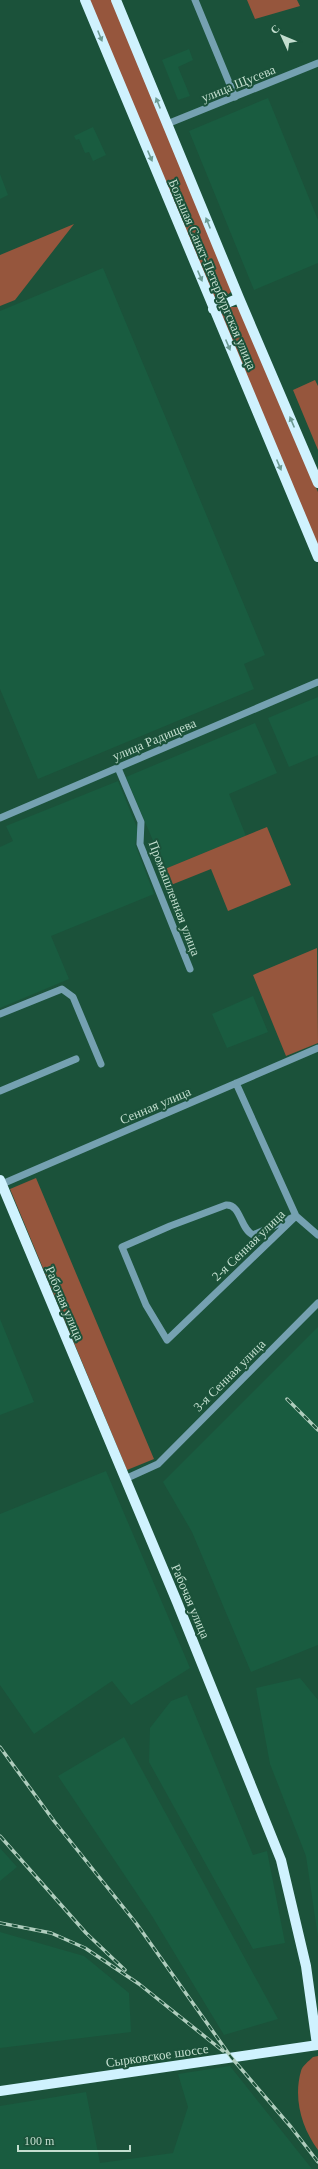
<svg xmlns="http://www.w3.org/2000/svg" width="318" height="2169" font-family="Georgia,serif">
  <rect width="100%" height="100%" fill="#1b523a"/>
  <!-- built -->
  <path fill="#195c40" d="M189,49L193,60L178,67L190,96L178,100L162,60Z
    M268,98L318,220V263L254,290L189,131Z
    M93,127L106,155L93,161L89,152L85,153L79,139L76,140L74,136Z
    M0,174L8,195L0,199Z
    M103,268L265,655L244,664L254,689L38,779L0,689V311Z
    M318,697V755L289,767L268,718Z
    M255,723L277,773L229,794L246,836L165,869L126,777Z
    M118,781L138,830L135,844L154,894L51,936L69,979L0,1008V847L13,841L6,826Z
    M253,996L268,1032L227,1048L212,1014Z
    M0,1319L34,1402L0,1415Z
    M318,1327V1645L251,1672L192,1532L163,1482Z
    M106,1471L190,1668L131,1705L112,1681L34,1734L0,1685V1514Z
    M300,1678L318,1700V1937L306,1856L270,1764L256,1688Z
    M187,1695L253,1855L267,1851L285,1943L253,1949L149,1762L150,1728L171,1701Z
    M124,1737L278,2019L224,2035L152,1916L58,1776Z
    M0,1848L17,1867L0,1881Z
    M0,1932L84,1956L129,1993L131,2032L0,2048Z
    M230,2066L312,2169H0V2106L86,2092L100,2163L173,2153L188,2107L178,2074Z"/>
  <!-- green -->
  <path fill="#96563d" d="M89,0H112L232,291L224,298L213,297Z
    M247,0H297L300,6L255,19Z
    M74,224L15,300L0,306V255Z
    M229,307H240L318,492V546L221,315Z
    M315,380L318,386V450L293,390Z
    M267,827L291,885L228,911L211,869L166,887L160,871Z
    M317,948L318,1043L286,1056L253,975Z
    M36,1178L154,1459L127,1470L10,1189Z
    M318,2056V2150C302,2128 293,2099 301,2071C302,2066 309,2061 313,2057Z"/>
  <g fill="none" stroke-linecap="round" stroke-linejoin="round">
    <!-- minor -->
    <path stroke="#75a1b1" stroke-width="7" d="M195,0L235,97
      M167,124L318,63
      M118,768L141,822L140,844L190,969
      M0,818L318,682
      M0,1014L62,989L73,997L101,1064
      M236,1083L296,1216L318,1235
      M0,1091L76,1059
      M2,1184L318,1048
      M226,1205C241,1204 240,1229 253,1235L296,1216L167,1340L146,1305L122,1247L170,1226Z
      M125,1479L158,1464L318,1303"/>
    <!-- major -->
    <path stroke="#cff2fe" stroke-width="10" d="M85,0L318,557
      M116,0L239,298L318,483
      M213,309L239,298
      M0,1180L177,1602L281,1860L306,1966L317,2045
      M0,2091L318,2045"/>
    <!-- rail casing -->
    <g stroke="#afcdbd" stroke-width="3.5">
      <path id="rail" d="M287,1399L318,1430
        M0,1747L54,1821L136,1923L231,2057L291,2127L318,2162
        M0,1836L86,1933L125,1970
        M0,1923L51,1933L85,1948L139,1984L223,2051"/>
    </g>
    <!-- rail -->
    <use href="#rail" stroke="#1b523a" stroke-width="2" stroke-dasharray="6" stroke-linecap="butt"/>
  </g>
  <!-- one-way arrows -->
  <defs><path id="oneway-solid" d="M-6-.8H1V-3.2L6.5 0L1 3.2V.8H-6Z"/></defs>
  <g fill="#6c9a92">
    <use href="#oneway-solid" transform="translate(100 36) rotate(68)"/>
    <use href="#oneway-solid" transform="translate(158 103) rotate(-112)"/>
    <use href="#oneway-solid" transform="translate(150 156) rotate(67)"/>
    <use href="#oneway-solid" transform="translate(208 223) rotate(-112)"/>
    <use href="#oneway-solid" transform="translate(200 276) rotate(67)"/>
    <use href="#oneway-solid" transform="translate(228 345) rotate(67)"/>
    <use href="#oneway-solid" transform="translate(292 422) rotate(-113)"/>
    <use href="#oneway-solid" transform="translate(279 465) rotate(67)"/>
  </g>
  <g text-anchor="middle" stroke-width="4" stroke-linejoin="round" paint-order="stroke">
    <!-- street labels -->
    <g font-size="13" fill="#c3decf" stroke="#1b523a">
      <text transform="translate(238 83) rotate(-22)" y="5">улица Щусева</text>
      <text transform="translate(213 274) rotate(67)" y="5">Большая Санкт-Петербургская улица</text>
      <text transform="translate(154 739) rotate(-23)" y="5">улица Радищева</text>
      <text transform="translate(175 898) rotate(69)" y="5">Промышленная улица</text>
      <text transform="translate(155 1105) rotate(-23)" y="5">Сенная улица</text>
      <text transform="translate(248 1245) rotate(-44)" y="5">2-я Сенная улица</text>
      <text transform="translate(65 1303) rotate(67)" y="5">Рабочая улица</text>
      <text transform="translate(229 1375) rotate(-45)" y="5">3-я Сенная улица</text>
      <text transform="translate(191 1601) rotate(67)" y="5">Рабочая улица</text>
      <text transform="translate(157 2055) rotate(-8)" y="5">Сырковское шоссе</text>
    </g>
  </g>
  <!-- north arrow -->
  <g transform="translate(282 36) rotate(314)" stroke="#1b523a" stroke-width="3" paint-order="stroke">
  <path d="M0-3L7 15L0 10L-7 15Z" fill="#c3decf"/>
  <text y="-6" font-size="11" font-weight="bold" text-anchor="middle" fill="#c3decf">С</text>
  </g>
  <!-- scale -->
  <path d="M18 2145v6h112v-6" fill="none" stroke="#c3decf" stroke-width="2"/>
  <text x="24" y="2145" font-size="12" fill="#c3decf" stroke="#1b523a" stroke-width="3" paint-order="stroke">100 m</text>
</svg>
